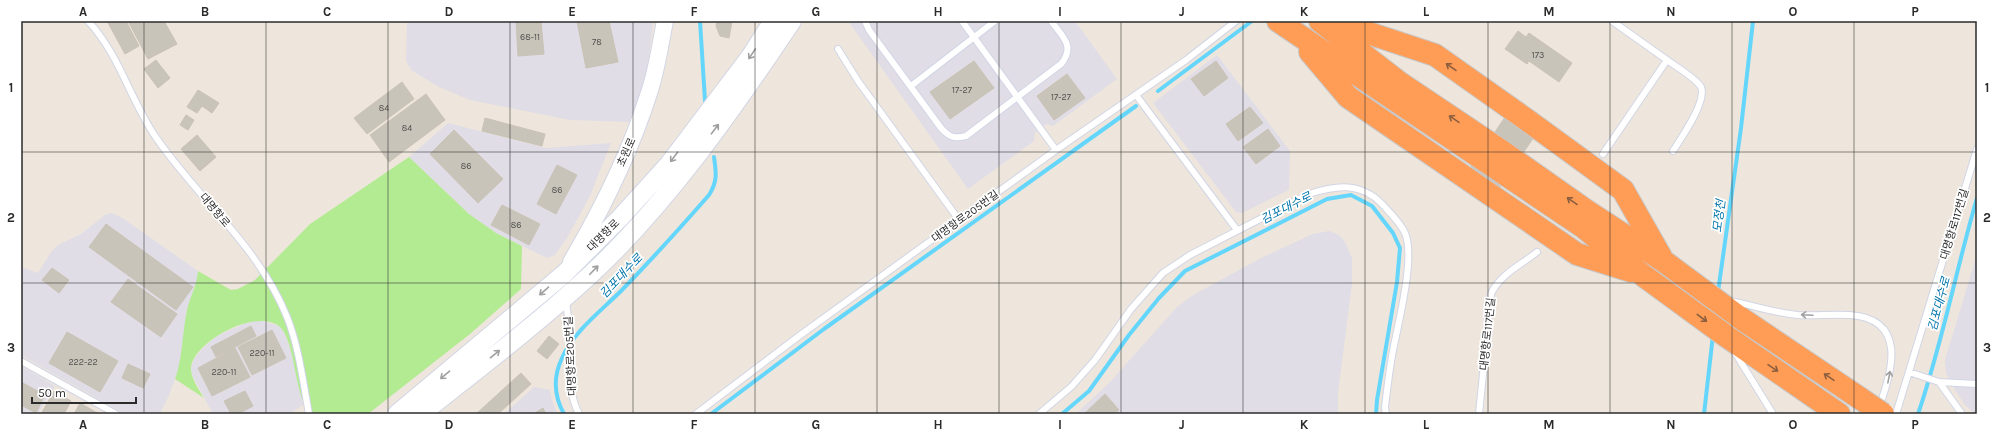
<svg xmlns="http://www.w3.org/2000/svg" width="1998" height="435" font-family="Karla,'Noto Sans KR',sans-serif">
  <rect width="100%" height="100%" fill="#eee6dc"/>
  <!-- industrial -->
  <path fill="#e0dde6" d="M407,21H653L648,67L639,98L629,122L570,120L470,100L439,87L411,70L406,61Z
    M848,21H1075L1117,79L1053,126L1046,124L1035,133L1034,141L968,189Z
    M1217,55L1290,151L1289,190L1242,213L1236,212L1153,103Z
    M448,123L547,148L611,143L590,196L567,238L555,255L547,258L496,233L469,214L409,157Z
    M112,213L124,219L198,271L197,284L187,310L180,365L169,395L160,414H125L21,355V267L38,273L51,252L58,245L81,234L105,215Z
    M1329,231L1339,235L1345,242L1352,258V284L1338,393V414H1076L1109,383L1177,307L1193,295L1263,257L1313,234Z
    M1977,254V414H1975L1965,405L1955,390L1946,373L1945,360Z
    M261,320L281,327L285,334L295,362L303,405L289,414H213L192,375L191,367L195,358L203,348L217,336L248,322Z
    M21,366L55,386L38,414H26L21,411Z
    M534,387L550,390L552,400L557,414H504Z"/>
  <!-- green -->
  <path fill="#b3eb93" d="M409,157L469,214L496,233L522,246L521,289L470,334L368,414H310C297,397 296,366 289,344C287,339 285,332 281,328C260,306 195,340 191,367C190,377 199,390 204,398L175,379C183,357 182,333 187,310C190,297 197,285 198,271L231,290L238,289L255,280L310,224Z"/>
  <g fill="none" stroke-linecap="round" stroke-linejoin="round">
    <!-- stream -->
    <path stroke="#64d6fb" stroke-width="4" d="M700,21L705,101
      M1158,91L1252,21
      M1718,292L1741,128L1753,21
      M564,414C554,396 553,377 562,358C574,331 602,310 622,290C652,259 681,227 709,195C718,181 716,172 714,157
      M711,414L824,329L1136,106
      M1062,414L1089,391L1129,335L1159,298L1185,271L1327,199L1351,195L1372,206L1393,233L1400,248L1397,282L1377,400L1376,414
      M1704,414L1713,335
      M1918,414C1942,344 1956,270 1977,198"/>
  </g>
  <!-- building -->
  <path fill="#c9c4ba" stroke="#cac2b5" d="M107,21H126L139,46L125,54Z
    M128,21H164L177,44L148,59Z
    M516,21H541L544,54L518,56Z
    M577,21H609L618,62L586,68Z
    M717,21H732L729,38L720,36L716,26Z
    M1518,31L1526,37L1529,33L1572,63L1559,82L1529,61L1527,64L1505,49Z
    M156,60L170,78L158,88L144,69Z
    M974,61L994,88L950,119L930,92Z
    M1216,61L1228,78L1204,96L1191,79Z
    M1067,74L1085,98L1054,120L1037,96Z
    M402,82L414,99L367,134L354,118Z
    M198,90L219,103L212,113L202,106L197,113L187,107Z
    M426,94L445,120L389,162L370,135Z
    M1516,101L1545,121L1488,204L1459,185Z
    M1250,107L1263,123L1238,141L1226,124Z
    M186,115L194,120L188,130L180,125Z
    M485,118L545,134L542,146L482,131Z
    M1268,129L1280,146L1256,164L1243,147Z
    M454,130L503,179L478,203L430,154Z
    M197,135L216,157L200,171L181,149Z
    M557,165L577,175L556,214L537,204Z
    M502,205L540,224L529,245L491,225Z
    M106,224L193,287L176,310L89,247Z
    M52,268L69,280L59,293L42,280Z
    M128,279L177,314L161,337L111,302Z
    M251,326L256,336L216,357L211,347Z
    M272,330L286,358L252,375L238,347Z
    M67,332L118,361L100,392L49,363Z
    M549,336L559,344L547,359L537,351Z
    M235,348L250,377L212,396L198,368Z
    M128,364L150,374L143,388L122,378Z
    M521,373L531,384L498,414H476Z
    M21,382L45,395L36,413L21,405Z
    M54,391L71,401L64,414H41Z
    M245,391L253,406L238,414H231L224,401Z
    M1105,394L1119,410L1114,414H1084Z
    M80,403L99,414H74Z
    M543,408L546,414H533Z"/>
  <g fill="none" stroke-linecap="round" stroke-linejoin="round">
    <!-- service casing -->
    <g stroke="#d1d5e5" stroke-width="8">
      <path id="service" d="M88,21C119,54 130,99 155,136C197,198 259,246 287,317C299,347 303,382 309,414
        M865,21L869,30L941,128C949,137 954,139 966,136L1061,64C1076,46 1062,36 1051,21
        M962,21L1056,150
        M838,49L858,81L959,220
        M1667,60C1675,66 1697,79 1701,87C1707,102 1681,138 1673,151
        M911,86L995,21
        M1136,95L1237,230
        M1603,154L1667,60L1612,21
        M566,300C568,317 570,335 571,353C571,375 568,393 579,414
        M1730,301C1752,305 1775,313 1798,315C1815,316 1833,314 1850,315C1907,319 1893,370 1879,407
        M1734,351L1773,414
        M21,361L116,414
        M1909,372L1939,382L1962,414
        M1939,382L1977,384
        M696,414L799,336L1056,150L1186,60L1236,21
        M1039,414L1071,387L1095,360L1131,309L1163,273L1190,255L1309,194C1336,185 1361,182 1382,204C1390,213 1400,222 1405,233C1416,258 1397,327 1392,356C1389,373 1387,390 1385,407L1386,414
        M1479,414L1491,294C1500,274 1521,265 1537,252
        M1896,414L1977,149"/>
    </g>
    <!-- tertiary casing -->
    <g stroke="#d1d5e5" stroke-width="18">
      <path id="tertiary" d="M571,262C601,211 631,150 649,93C657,70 660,45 665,21"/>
    </g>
    <!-- secondary casing -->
    <g stroke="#d1d5e5" stroke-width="20">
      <path id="secondary" d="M397,414L564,274L620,218L669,164L750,57L773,21
        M421,414C478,369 536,325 589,276C667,204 733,109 792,21"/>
    </g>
    <!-- motorway casing -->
    <g stroke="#c8c8c8" stroke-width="24">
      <path id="motorway" d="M1278,21L1583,227L1644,276L1726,336L1839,414
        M1320,21L1400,83L1503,152L1587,211L1662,260L1739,317L1861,399
        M1332,21L1435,55L1527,120L1623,190L1661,257
        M1310,52L1348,97L1577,254L1631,271"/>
    </g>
    <!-- service -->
    <use href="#service" stroke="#fff" stroke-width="6"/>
    <!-- tertiary -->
    <use href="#tertiary" stroke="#fff" stroke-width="16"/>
    <!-- secondary -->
    <use href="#secondary" stroke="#fff" stroke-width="18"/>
    <!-- motorway -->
    <use href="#motorway" stroke="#ff9c56" stroke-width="22"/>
    <!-- motorway-bridge casing -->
    <g stroke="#c8c8c8" stroke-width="24" stroke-linecap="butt">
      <path id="motorway-bridge" d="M1861,399L1883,414"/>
    </g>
    <!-- motorway-bridge -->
    <use href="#motorway-bridge" stroke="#ff9c56" stroke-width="22"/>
  </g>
  <!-- one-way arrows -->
  <defs><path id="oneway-shaft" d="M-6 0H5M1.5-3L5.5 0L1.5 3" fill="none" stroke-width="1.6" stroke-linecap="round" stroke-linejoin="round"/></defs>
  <g stroke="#a0a0a0">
    <use href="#oneway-shaft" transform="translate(752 54) rotate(124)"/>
    <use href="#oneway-shaft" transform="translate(715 129) rotate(-53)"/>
    <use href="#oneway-shaft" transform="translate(674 157) rotate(127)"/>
    <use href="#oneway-shaft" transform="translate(594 270) rotate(-46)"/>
    <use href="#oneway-shaft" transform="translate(544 291) rotate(139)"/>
    <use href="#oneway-shaft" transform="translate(1807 315) rotate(-177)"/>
    <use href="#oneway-shaft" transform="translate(495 354) rotate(-39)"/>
    <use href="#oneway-shaft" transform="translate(445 375) rotate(140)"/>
    <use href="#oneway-shaft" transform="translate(1889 377) rotate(-79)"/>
  </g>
  <g stroke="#8a5e3e">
    <use href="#oneway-shaft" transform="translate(1451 67) rotate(-145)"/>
    <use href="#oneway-shaft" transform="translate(1454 119) rotate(-146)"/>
    <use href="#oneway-shaft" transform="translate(1572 201) rotate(-145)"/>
    <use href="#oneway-shaft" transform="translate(1702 318) rotate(37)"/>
    <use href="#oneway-shaft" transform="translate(1773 368) rotate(34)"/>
    <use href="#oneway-shaft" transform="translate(1829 377) rotate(-146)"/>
  </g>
  <!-- grid -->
  <path fill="none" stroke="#2b2b2b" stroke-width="1" stroke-opacity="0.55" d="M144,21V414M266,21V414M388,21V414M510,21V414M633,21V414M755,21V414M877,21V414M999,21V414M1121,21V414M1243,21V414M1365,21V414M1488,21V414M1610,21V414M1732,21V414M1854,21V414M21,152H1977M21,283H1977"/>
  <g text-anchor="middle" stroke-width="3.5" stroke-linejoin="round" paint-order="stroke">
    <!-- number labels -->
    <g font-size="9" fill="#52514f">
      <text x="530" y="40">68-11</text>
      <text x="597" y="45">78</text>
      <text x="1538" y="58">173</text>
      <text x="962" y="93">17-27</text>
      <text x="1061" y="100">17-27</text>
      <text x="384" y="111">84</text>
      <text x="407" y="131">84</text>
      <text x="466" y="169">86</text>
      <text x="557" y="193">86</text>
      <text x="516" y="228">86</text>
      <text x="262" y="356">220-11</text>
      <text x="83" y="365">222-22</text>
      <text x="224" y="375">220-11</text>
    </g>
    <!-- street labels -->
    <g font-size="11" fill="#2b2b2b" stroke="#fff">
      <text transform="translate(626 152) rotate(-66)" y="4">초원로</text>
      <text transform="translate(215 210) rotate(50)" y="4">대명항로</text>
      <text transform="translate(965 216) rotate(-36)" y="4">대명항로205번길</text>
      <text transform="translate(1954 224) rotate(-73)" y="4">대명항로117번길</text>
      <text transform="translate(603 235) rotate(-45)" y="4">대명항로</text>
      <text transform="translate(1487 334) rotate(-84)" y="4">대명항로117번길</text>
      <text transform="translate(570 356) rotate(-93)" y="4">대명항로205번길</text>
    </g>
    <!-- water labels -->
    <g font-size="12" font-style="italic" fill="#0074aa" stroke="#fff">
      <text transform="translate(1286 208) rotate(-27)" y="4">김포대수로</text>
      <text transform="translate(1719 216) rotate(-83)" y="4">모정천</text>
      <text transform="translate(621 276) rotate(-46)" y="4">김포대수로</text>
      <text transform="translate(1939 304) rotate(-75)" y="4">김포대수로</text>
    </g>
  </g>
  <!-- border -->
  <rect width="1998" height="435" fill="none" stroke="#ffffff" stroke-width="44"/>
  <!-- scale -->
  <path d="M32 397v6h104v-6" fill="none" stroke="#2b2b2b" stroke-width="2"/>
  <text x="38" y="397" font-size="12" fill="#2b2b2b" stroke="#ffffff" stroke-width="3" paint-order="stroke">50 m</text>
  <rect x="22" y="22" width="1954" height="391" fill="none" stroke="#2b2b2b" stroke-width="1.5"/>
  <g font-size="13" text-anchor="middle" font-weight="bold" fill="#2b2b2b">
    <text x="83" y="16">A</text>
    <text x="205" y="16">B</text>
    <text x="327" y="16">C</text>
    <text x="449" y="16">D</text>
    <text x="572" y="16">E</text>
    <text x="694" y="16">F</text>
    <text x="816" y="16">G</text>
    <text x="938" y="16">H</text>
    <text x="1060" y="16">I</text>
    <text x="1182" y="16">J</text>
    <text x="1304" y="16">K</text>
    <text x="1426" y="16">L</text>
    <text x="1549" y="16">M</text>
    <text x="1671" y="16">N</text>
    <text x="1793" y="16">O</text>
    <text x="1915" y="16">P</text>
    <text x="11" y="92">1</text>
    <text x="1987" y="92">1</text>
    <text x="11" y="222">2</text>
    <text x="1987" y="222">2</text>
    <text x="11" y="352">3</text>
    <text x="1987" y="352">3</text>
    <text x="83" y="429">A</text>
    <text x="205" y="429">B</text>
    <text x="327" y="429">C</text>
    <text x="449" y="429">D</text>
    <text x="572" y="429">E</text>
    <text x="694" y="429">F</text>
    <text x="816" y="429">G</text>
    <text x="938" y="429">H</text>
    <text x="1060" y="429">I</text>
    <text x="1182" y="429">J</text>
    <text x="1304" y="429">K</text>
    <text x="1426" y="429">L</text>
    <text x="1549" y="429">M</text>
    <text x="1671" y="429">N</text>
    <text x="1793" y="429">O</text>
    <text x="1915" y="429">P</text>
  </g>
</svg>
